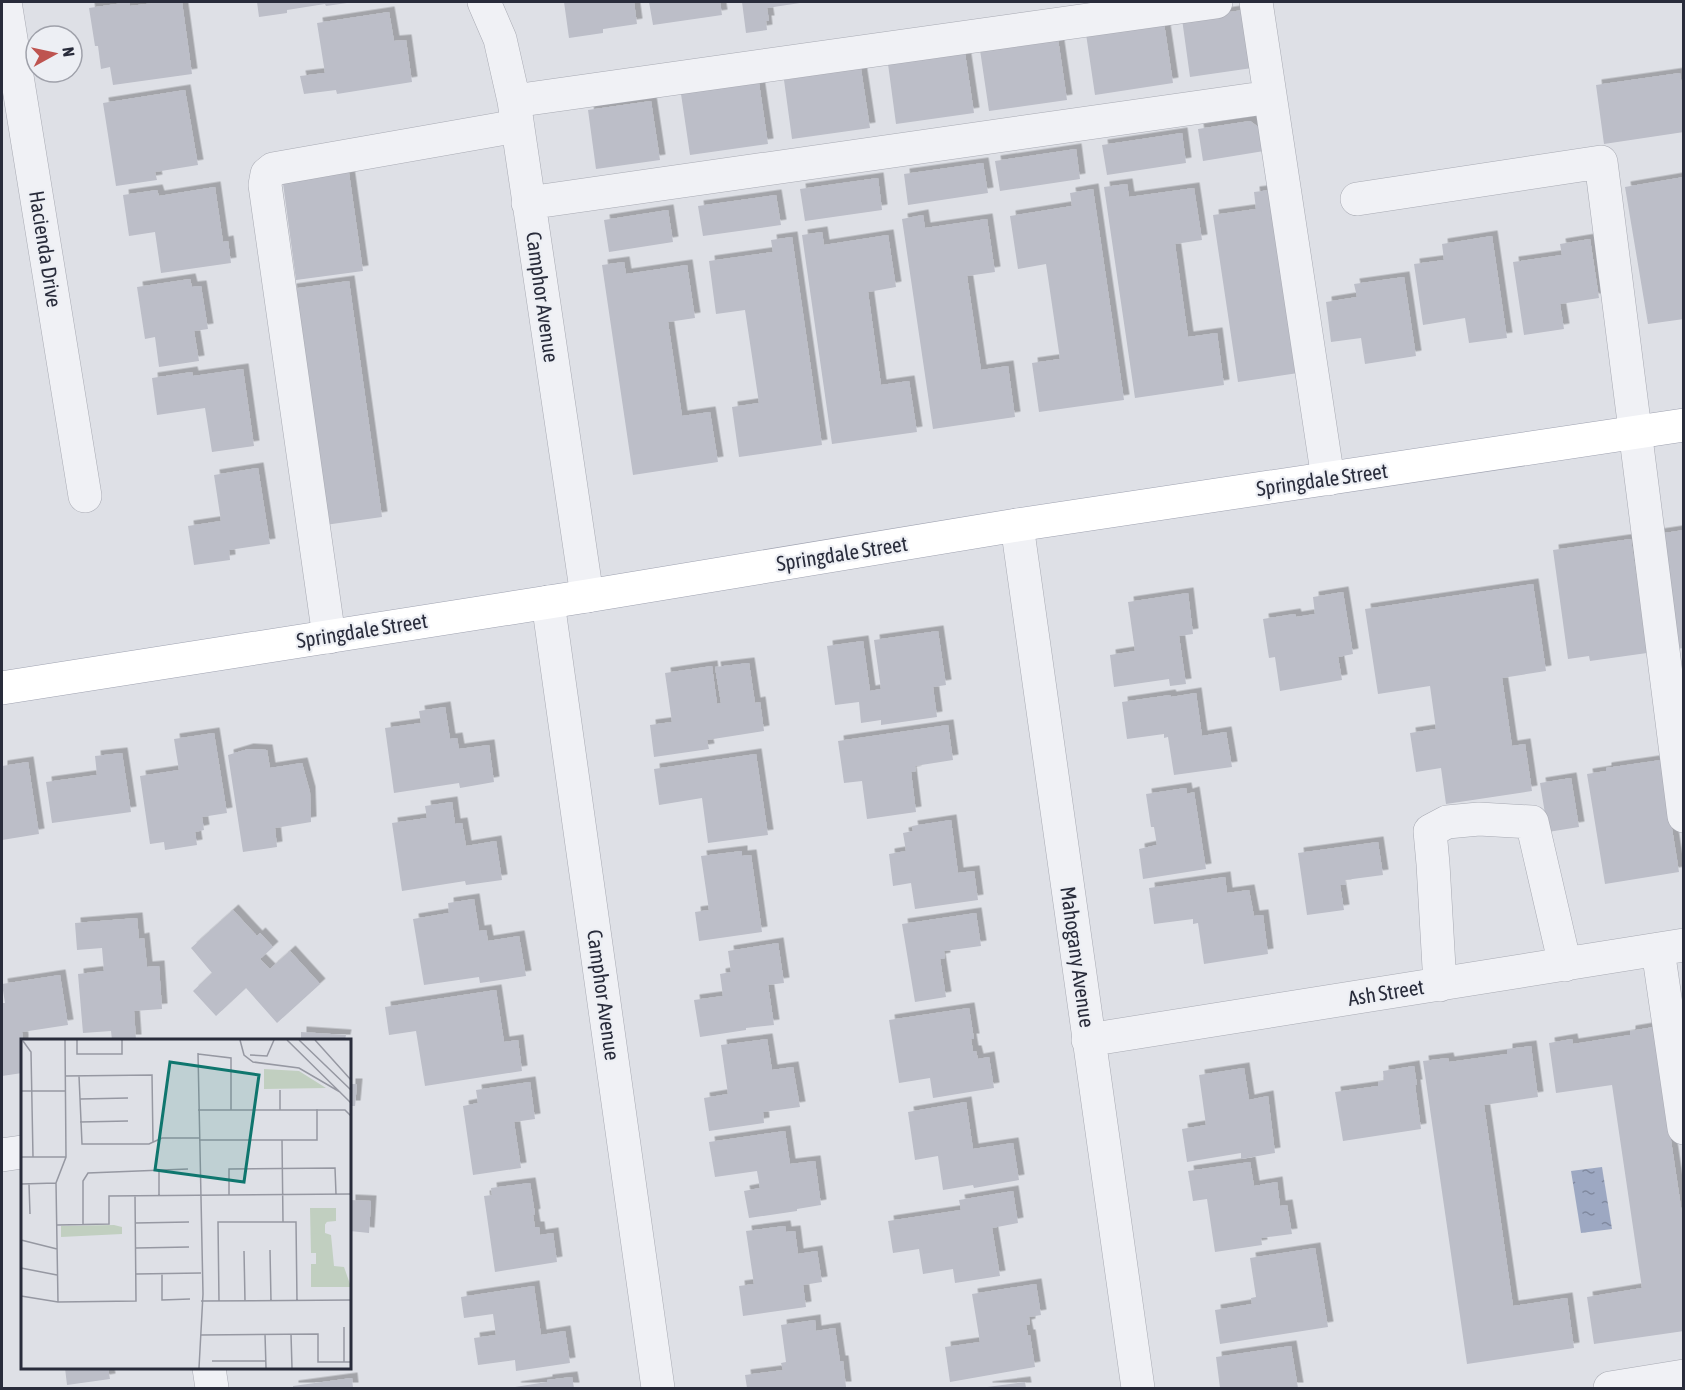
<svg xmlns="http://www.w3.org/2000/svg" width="1685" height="1390" font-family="'Asap Condensed',sans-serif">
  <defs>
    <pattern id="water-ripples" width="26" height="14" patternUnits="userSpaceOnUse" patternTransform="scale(1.5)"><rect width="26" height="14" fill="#9da8c2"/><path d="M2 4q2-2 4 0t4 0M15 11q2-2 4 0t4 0" fill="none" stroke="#80899f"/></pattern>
    <filter id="shadow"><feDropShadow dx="5.5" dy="-5.5" stdDeviation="0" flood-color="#0004"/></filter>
  </defs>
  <rect width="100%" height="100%" fill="#dee0e6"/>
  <!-- water -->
  <path fill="url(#water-ripples)" d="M1602,1167L1612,1229L1581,1233L1571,1171Z"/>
  <!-- building -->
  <path fill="#bcbec8" filter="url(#shadow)" d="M130,2V6L162,2H182L192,74L113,85L110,67L101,69L98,46H95L89,8Z
    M257,2H347V3L326,6L325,4L287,10V13L259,17Z
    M564,2H634L637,24L603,29V33L569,38Z
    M649,2H720L722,15L653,25Z
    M742,2H800V3L767,8L769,21H766L767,30L746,33Z
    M1243,10L1252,68L1190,77L1182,19Z
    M389,12L394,41L406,40L412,82L337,94L336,90L304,94L300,76L325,73L317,23Z
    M1164,23L1173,83L1095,95L1086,34Z
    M1058,39L1067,100L989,111L980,50Z
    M965,53L974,113L896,124L888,64Z
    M861,69L870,128L792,139L784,80Z
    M1680,73L1684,98V132L1604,144L1596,85Z
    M759,83L768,144L690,155L681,94Z
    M185,90L198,165L155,172L157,180L116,186L103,103Z
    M651,101L660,160L596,169L588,110Z
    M1250,121L1261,129L1264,151L1203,161L1198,129Z
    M1182,133L1186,163L1107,175L1102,145Z
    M1076,149L1080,179L1000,191L995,161Z
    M983,163L988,193L908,205L904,174Z
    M349,173L363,271L296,280L283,183Z
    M1684,177V319L1648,324L1625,187Z
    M878,178L882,210L805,221L800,189Z
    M1127,184L1129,197L1194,188L1202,240L1175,244L1188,337L1217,333L1224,385L1135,398L1104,187Z
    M215,187L223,242L228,241L231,263L161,273L155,232L129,236L123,195L157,190L159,196Z
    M1093,189L1124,400L1039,412L1032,363L1060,359L1046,264L1018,269L1010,216L1072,206L1070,193Z
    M1271,190L1298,373L1238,382L1213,215L1256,209L1254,192Z
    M776,195L781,225L703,236L698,206Z
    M668,210L673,242L609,252L604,220Z
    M923,215L925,228L987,219L995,272L967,276L981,370L1008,366L1015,417L933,429L902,219Z
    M822,232L824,245L888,235L896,287L868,292L881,385L909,381L917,432L832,444L802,235Z
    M1492,236L1507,338L1469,343L1465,318L1423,325L1414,264L1444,260L1442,244Z
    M792,237L822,445L739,457L732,407L759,403L745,310L716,314L709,261L773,252L771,240Z
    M1590,239L1599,298L1560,304L1564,329L1524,335L1513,262L1562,255L1560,244Z
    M624,262L626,274L687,265L695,318L668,322L682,416L710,412L718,462L633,475L602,265Z
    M1404,277L1416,356L1365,364L1361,338L1331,342L1326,302L1357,297L1354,284Z
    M190,279L192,287L201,286L208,329L194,331L199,361L159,367L155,337L145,339L137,287Z
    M349,281L382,517L325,525L291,289Z
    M243,369L254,446L212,452L205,408L157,415L152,378L192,372L193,376Z
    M258,468L270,544L229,550L230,560L194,565L188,526L221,521L214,475Z
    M1684,530V648L1668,650L1651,535Z
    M1631,539L1647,653L1590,661L1589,656L1568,659L1553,550Z
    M1533,584L1546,671L1502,678L1512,746L1525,744L1532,791L1446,804L1441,768L1416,772L1410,733L1436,729L1430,686L1378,694L1365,609Z
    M1343,592L1353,654L1338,657L1342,680L1280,691L1275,657L1269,658L1263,619L1295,614L1296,617L1315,614L1313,597Z
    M1188,593L1193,634L1179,636L1186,684L1170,686L1169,679L1114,687L1110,655L1135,651L1128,602Z
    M938,631L946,685L933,687L937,717L881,725V720L861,723L859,702L835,705L827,646L863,641L870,691L881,689L874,640Z
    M749,663L755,703L760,702L764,731L707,740L709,749L654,757L650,725L672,722L665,673L712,666L717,704L721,703L715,667Z
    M1196,693L1202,736L1226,732L1232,767L1174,775L1168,737L1164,738V734L1127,739L1122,702L1170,695L1171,697Z
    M445,707L450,739L457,738L459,749L489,745L494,782L460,788L459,783L394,793L385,728L421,723L419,711Z
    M948,725L953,760L915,766L916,771L911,772L916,812L867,819L862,781L844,783L838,741Z
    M214,733L227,813L202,817L204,830L195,832L197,845L165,850L164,842L150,844L140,776L179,770L174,739Z
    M248,749L267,750L270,768L302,763L310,792L311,822L275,828L277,847L243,852L228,755Z
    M122,753L131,812L52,823L46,782L97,775L95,756Z
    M756,754L768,835L708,843L702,798L659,805L654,769Z
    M1661,760L1679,872L1605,884L1587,774L1606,771V768Z
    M28,762L39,834L2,840V766Z
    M1571,778L1579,827L1548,832L1540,783Z
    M1186,788L1187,794L1194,792L1206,869L1143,879L1139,849L1157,845L1154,827H1151L1146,794Z
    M452,802L455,824L462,823L466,846L496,841L502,880L466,885L465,881L402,891L392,823L427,818L425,806Z
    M951,820L958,873L974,871L978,900L915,909L911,883L893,886L889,854L906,851L903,833L913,831L912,826Z
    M1378,842L1383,875L1345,880L1346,885H1340L1344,910L1307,915L1298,853Z
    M742,851V856L751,855L762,932L699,941L695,912L709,910L701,856Z
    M1225,877L1227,893L1249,890L1254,916L1263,915L1268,954L1204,964L1198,923L1193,924V919L1154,924L1149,888Z
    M474,899L479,931L486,930L488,941L519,936L526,976L480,983L479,977L424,985L413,919L449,913L448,903Z
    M233,910L257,936L260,933L273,947L260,959L270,969L290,951L320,984L277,1023L246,988L216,1016L193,991L212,973L191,948Z
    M976,913L981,946L944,951L945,958L940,959L946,997L915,1002L902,924Z
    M137,918L139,939L144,938L147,967L159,966L162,1009L134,1011L136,1040H112L111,1031L83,1033L78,974L104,971L102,948L77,950L75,923Z
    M778,943L784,983L768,985L774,1025L746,1028V1030L700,1037L694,1000L723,996L720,974L731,972L728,951Z
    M60,975L68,1025L22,1032L23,1040L22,1073L2,1076V1003H5L2,984Z
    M496,990L504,1042L518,1040L522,1071L425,1086L416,1031L389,1035L385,1007Z
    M969,1008L974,1039H971L973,1051H976L978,1059L989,1057L994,1088L933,1098L930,1078L899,1083L889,1020Z
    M1654,1027L1684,1227V1331L1594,1344L1587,1297L1642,1288L1612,1085L1556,1093L1549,1043L1572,1039L1573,1044L1630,1035V1031Z
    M301,1032L346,1035L345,1040H301Z
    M767,1039L772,1070L793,1067L800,1107L763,1112L764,1123L709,1131L704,1098L728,1094L721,1045Z
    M1531,1046L1538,1097L1484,1105L1513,1306L1567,1298L1574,1348L1467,1364L1423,1061L1448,1058L1449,1062L1507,1054V1049Z
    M1414,1066L1417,1085H1415L1421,1129L1343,1141L1335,1092L1378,1086V1082L1384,1081L1383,1071Z
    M1244,1068L1249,1100L1268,1096L1275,1153L1241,1159V1153L1187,1162L1182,1129L1206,1125L1199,1075Z
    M530,1082L535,1119L514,1122L521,1168L473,1175L463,1106L478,1103L476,1090Z
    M350,1084H357L355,1106H350Z
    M966,1102L973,1149L1013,1143L1019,1180L974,1188L973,1185L943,1190L938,1156L915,1160L908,1112Z
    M785,1131L790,1164L815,1161L821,1205L797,1209V1211L749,1218L744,1191L760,1188L757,1171L715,1177L709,1142Z
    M1250,1162L1254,1186L1277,1182L1280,1206L1287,1205L1292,1234L1261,1238L1262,1245L1215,1252L1207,1199L1193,1201L1188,1171Z
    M530,1183L535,1214L533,1215L535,1227H539L540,1235L553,1233L557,1262L495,1272L484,1196L492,1195L491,1188Z
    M1013,1191L1018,1223L992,1228L1000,1276L955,1283L953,1269L923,1274L919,1249L893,1253L888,1221L961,1210L959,1200Z
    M350,1200L371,1201L369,1233L350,1231Z
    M785,1226L786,1232L795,1231L798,1254L817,1251L822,1282L803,1285L806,1307L743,1316L739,1286L754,1284L746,1231Z
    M1315,1248L1328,1327L1220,1344L1215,1310L1252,1304L1251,1298L1256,1297L1250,1258Z
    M1036,1284L1041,1315L1029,1317L1030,1324L1026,1325L1028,1335H1030L1035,1367L950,1382L945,1347L980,1342L972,1294Z
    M534,1286L541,1335L565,1331L570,1363L516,1371L515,1360L478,1365L474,1338L496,1335L493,1314L464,1318L461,1297Z
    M815,1320L816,1331L835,1328L840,1361H843L846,1387L747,1388L745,1375L783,1370L781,1363L786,1362L781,1325Z
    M1291,1346L1298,1388H1263V1387L1251,1388H1220L1216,1357Z
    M65,1368H108L110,1379L67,1385Z
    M572,1377L574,1388H516L515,1387L547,1382V1380Z
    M352,1378L353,1388H293V1386Z
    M1025,1382L1026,1388H987V1387Z"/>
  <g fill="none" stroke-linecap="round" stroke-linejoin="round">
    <!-- minor casing -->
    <g stroke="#a8aab3" stroke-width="34">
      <path id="minor" d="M5,2L85,496
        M484,2L500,39L514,101L587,596
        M1256,2L1328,479
        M514,101L1216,2
        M1357,199L1601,162L1684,816
        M528,203L1270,97
        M1017,525L1138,1388
        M548,602L658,1388
        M329,637L265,185L267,174L273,169L517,126
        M1658,950L1684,1128
        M1440,985L1433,864L1430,831L1447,822L1479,819L1532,822L1565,965
        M1088,1040L1684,945
        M2,1155L22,1152
        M209,1368L212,1388
        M1610,1388L1684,1376"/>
    </g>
    <!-- major casing -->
    <g stroke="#9fa2b0" stroke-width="34">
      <path id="major" d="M2,688L587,596L1017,525L1684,425"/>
    </g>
    <!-- minor -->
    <use href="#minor" stroke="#f0f1f5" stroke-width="33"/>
    <!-- major -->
    <use href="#major" stroke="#fff" stroke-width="33"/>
  </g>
  <g text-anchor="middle" stroke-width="4.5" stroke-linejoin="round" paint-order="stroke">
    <!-- street labels -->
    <g font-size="21" fill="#292c3b" stroke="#edeff4">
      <text transform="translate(45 249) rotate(81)" y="7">Hacienda Drive</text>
      <text transform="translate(542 297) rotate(82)" y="7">Camphor Avenue</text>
      <text transform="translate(1322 480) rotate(-8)" y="7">Springdale Street</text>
      <text transform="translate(842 554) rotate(-9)" y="7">Springdale Street</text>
      <text transform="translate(362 631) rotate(-9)" y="7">Springdale Street</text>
      <text transform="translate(1077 957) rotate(82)" y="7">Mahogany Avenue</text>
      <text transform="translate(1386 993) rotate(-9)" y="7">Ash Street</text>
      <text transform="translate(603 995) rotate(82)" y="7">Camphor Avenue</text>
    </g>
  </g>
  <!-- overview -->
  <g transform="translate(21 1039)">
    <rect width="330" height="330" fill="#dee0e6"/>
    <path d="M243,30L278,32L305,49L243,50ZM289,169H315V182L304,183V194L310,196L313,227L323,228L330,248H290V225H295V214H290ZM93,186L101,188V195L40,198V187Z" fill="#c1cfc0"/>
    <path d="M291,171H311L310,177L303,187L291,190ZM290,194L310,197V201H301V211H290Z" fill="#c1cfc0"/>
    <path fill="none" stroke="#9698a2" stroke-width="1.5" d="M56,1V15H101V1M219,1L223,16L232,23L278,29L319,53M266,1L330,64M278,1L330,51M294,1L330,41M2,2L10,13L12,118M177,14L182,255L178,329M177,15L210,19V71M229,16L246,17L253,1M44,37L131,36L132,103M58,37L61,105H128L141,99H178M259,51V71M0,52H44M59,60L107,59M177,71H324L330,77M59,83L107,82M178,101H296V70M261,101L262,183M0,118H45M0,145L35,144M8,145L9,175M138,156V130M208,156V130L314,129L315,155M114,184L168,183M62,185V142L67,134L167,130M36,186L88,185V157L330,155M0,201L36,210M115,209L168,208M249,211L250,262M223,212L224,262M0,229L36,236M115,235L180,234M141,235V261L169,260M0,257L37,263L115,262L114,156M180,262L330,261M198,262L197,183H275L276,262M37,263L35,144L45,118L44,1M323,288V323M244,295L245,329M270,295L271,329M180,296L297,295V323H330M191,322H245"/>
    <path fill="#0f766e" fill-opacity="0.15" stroke="#0f766e" stroke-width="3" d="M149,23L238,36L223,143L134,131Z"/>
    <rect width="330" height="330" fill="none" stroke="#292c3b" stroke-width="3"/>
  </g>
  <!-- border -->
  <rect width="1685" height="1390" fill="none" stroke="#292c3b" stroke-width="6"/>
  <!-- north arrow -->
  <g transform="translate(54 54) rotate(82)"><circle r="28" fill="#edeff4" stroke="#9fa1aa" stroke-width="1.5"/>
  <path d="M0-4.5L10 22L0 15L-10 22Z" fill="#be5450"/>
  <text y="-9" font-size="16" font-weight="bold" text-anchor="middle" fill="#292c3b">N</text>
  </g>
</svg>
